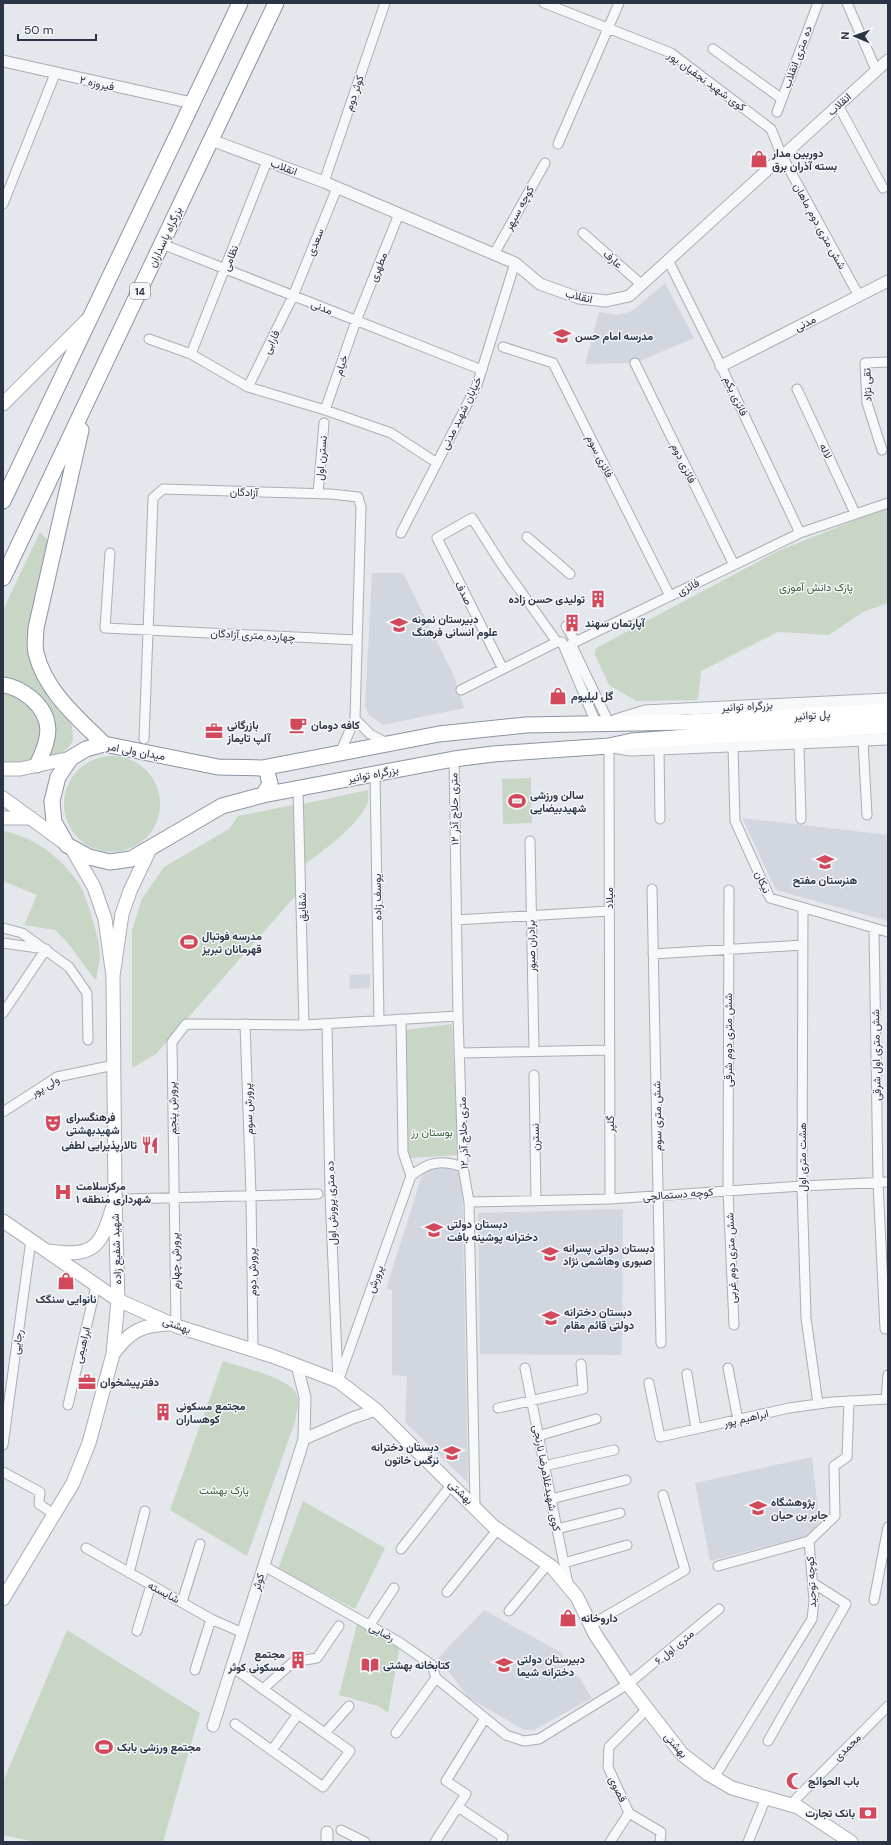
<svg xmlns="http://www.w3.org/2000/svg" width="891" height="1845" font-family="'DM Sans',Vazirmatn,sans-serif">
  <rect width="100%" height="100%" fill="#e4e7ec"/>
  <!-- built -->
  <path fill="#d2d6de" d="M665,283L694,338L635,363L585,364L599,312L618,315L632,311Z
    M372,573H403L454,676L464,708L383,725L369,715L365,706Z
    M742,818L888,835V921L776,890Z
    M370,974V988L349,989L350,975Z
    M438,1167L452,1168L459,1173L462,1178L468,1483L405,1422L407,1376L392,1375V1290L386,1289L422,1175L430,1169Z
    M623,1209L622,1355L480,1354L478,1213Z
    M812,1457L819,1521L811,1535L710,1561L695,1483Z
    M484,1610L562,1653L567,1671L579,1677L592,1698L534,1730H524L469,1698L438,1658Z"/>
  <!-- green -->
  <path fill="#c9d6c5" d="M888,507V603L863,612L829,635L778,632L701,671L698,700L636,701L609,685L595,655L596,648L780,550Z
    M40,532L51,544L30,644L72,726C72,730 73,735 73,739C68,761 21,763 3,763V610Z
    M64 804a48 48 0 1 1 96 0a48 48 0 1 1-96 0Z
    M531,778L532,823L503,824L502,779Z
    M368,790C368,794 369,799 368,802C357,827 325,849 304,865L303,804Z
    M293,805L297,894L156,1054L132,1068V930L142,899L164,867L229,829L238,816Z
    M3,831C32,836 61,857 77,881C85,892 89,908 93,921C96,932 100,945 100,957C99,965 97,973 96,981L67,942L55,930L24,925L37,895L3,881Z
    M452,1024L458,1155L408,1158L405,1030Z
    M223,1361C240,1366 285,1378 295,1391C301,1400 296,1413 295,1422L247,1556L170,1510Z
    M303,1501L385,1548L355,1609L278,1569Z
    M357,1624L400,1645L388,1713L378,1706L339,1695Z
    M67,1630L200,1713L163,1842H36L3,1835V1782Z"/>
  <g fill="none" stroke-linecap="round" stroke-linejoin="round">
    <!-- minor casing -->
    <g stroke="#a9aeb7" stroke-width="11">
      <path id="minor" d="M544,3L671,53L771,129L782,156L859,296
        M847,3L876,70
        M713,49L782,99
        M838,105L883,188
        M777,112L818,3
        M558,144L619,3
        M324,182L385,3
        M3,204L55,74
        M583,233L642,285
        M162,244L482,370
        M494,254L545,163
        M669,262L721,366L800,533
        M149,339L191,354L248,387L325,410L391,433L437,463
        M503,347L553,363L670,596
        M191,354L267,161
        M635,363L733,563
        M248,387L293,296L337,188
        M797,389L855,513
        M325,410L356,321L399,214
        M882,450L867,403L865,363L888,362
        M318,494L324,423
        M401,533L477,385L515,263
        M527,537L570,574
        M110,553L105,628L357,640
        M566,626L575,641
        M562,642L596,723
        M503,669L437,538L472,518L502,565L557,642
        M461,690L557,642H562
        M355,719L370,734L387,743
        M609,723L571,644L800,533L888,503
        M144,739L153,498L163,489L331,494L358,497L361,507L355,719L340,753
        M863,741L867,815
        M799,744L801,819
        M609,746L610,1199
        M733,747L735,821L770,898L888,932
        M659,749L660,819
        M454,759L458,1016L463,1167L469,1202L475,1506
        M375,774L379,1021
        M298,789L304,1025
        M530,841L534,1051
        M652,889L661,1343
        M729,890L728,1191L734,1325
        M803,909L802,1186L806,1318L818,1404
        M456,920L609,911
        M3,928L22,933L69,967L87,993L88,1040
        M874,928L878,1182L885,1329
        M3,943L45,949
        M653,954L803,945
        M3,1013L46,949
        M401,1019L403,1152L411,1176
        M245,1024L251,1194L253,1350
        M327,1024L330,1193L338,1381
        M460,1053L610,1050
        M534,1075L536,1200
        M3,1112L57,1077L114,1065
        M127,1199L318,1194
        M469,1202L610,1199L802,1186L888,1182
        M176,1326L172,1042L186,1024L304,1025L458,1016
        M525,1368L568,1584
        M728,1368L738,1420
        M687,1374L696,1429
        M340,1376L411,1176C429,1161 442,1160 463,1167
        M649,1383L660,1437L789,1408L832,1402L888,1399
        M886,1399L888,1375
        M68,1405L96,1286
        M498,1408L583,1389L581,1364
        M538,1436L596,1419
        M3,1445L31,1240
        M544,1466L614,1450
        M3,1472L40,1492L39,1504L55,1515
        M551,1499L626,1480
        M557,1529L620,1513
        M86,1548L211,1619L243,1633
        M401,1549L452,1484
        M564,1563L627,1545
        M264,1566L399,1642L432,1665L436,1678L506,1735L524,1741L539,1739L628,1684L719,1609
        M718,1566L809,1541
        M129,1573L145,1511
        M447,1592L498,1529
        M874,1600L888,1527
        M182,1602L200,1544
        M509,1611L548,1564
        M591,1625L685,1570L663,1495
        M369,1626L394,1588
        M137,1631L151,1585
        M232,1667L350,1751L323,1787L235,1724
        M195,1670L211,1619
        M263,1689L293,1662L317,1658L339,1626
        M647,1709L609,1747L608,1767L629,1813L661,1832L660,1842
        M325,1733L349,1706
        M396,1733L436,1678
        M768,1741L846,1604L813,1583
        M272,1750L298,1714
        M714,1778L812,1619L814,1601L809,1541L835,1516L834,1466L847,1457L849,1401
        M790,1805L888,1706
        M458,1807L503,1837L501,1842
        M341,1830L365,1842
        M435,1842L466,1794L446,1781L485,1718
        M610,1842L629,1813
        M748,1842L766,1798"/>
    </g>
    <!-- tertiary casing -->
    <g stroke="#a9aeb7" stroke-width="13">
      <path id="tertiary" d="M3,61L192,103
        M211,140L324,182L515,263L540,284L579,298L606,301L629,296L888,60
        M721,366L888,281
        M616,720L645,711L888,699
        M613,747L630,750L659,749L888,739
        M304,1439L352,1418L376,1410
        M213,1726L304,1439L305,1397L297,1366
        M327,1842V1832"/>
    </g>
    <!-- secondary casing -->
    <g stroke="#a9aeb7" stroke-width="15">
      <path id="secondary" d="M3,404L88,319
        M3,769H20L71,758
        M3,798L66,844
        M3,818H31
        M71,847L94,887L105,919L113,976L122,914L130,891L150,849
        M3,1221L118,1300L176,1326L272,1356L338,1381L376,1410L493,1526L552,1567L577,1597L595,1634L628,1684L682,1754L708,1774L732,1788L798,1807L851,1842
        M48,1251C91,1257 100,1250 112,1209
        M113,1354C129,1332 141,1325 168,1324
        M3,1599L73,1483L89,1443L113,1354L118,1300L115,1199L113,976"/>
    </g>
    <!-- trunk casing -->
    <g stroke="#8b94a3" stroke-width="17">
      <path id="trunk" d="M81,430L36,628C36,636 34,645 36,653C45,691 78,718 104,744
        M3,501L240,3
        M3,578L276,3
        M3,685C14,686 22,691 31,698C55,719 50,739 37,765
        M888,711L688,722L526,725L439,734L262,768L218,767L104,744L86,749L71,758L58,777L52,801L54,822L67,845L89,857L110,862L131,859L222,806L263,795L454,759L493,754L609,746L632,741L689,737L888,726
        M262,768L267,772L270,784L263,795"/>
    </g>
    <!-- minor -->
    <use href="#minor" stroke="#f7f8fa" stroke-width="9"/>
    <!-- tertiary -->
    <use href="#tertiary" stroke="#f7f8fa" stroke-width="11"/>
    <!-- secondary -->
    <use href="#secondary" stroke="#fff" stroke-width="13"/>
    <!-- trunk -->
    <use href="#trunk" stroke="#fff" stroke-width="15"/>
  </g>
  <!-- icons -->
  <defs>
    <g id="shop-bare" transform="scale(1.38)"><path d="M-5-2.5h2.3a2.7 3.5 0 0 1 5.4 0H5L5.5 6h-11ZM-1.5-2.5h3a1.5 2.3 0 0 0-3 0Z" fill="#d1495b" stroke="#f4f6f9" stroke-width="2.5" paint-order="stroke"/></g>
    <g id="school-bare" transform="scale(1.38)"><path d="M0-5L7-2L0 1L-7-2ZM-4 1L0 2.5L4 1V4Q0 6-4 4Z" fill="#d1495b" stroke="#f4f6f9" stroke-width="2.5" paint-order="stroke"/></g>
    <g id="building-bare" transform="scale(1.38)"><path d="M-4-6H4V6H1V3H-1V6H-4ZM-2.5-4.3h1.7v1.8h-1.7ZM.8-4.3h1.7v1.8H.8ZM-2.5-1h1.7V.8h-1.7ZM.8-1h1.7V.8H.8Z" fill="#d1495b" stroke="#f4f6f9" stroke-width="2.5" paint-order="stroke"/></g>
    <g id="cafe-bare" transform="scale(1.38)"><path d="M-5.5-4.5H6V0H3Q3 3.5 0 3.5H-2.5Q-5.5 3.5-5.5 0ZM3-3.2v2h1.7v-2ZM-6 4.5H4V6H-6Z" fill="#d1495b" stroke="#f4f6f9" stroke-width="2.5" paint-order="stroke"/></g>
    <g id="office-bare" transform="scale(1.38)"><path d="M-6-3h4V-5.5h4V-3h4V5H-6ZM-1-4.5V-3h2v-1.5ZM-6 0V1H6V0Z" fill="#d1495b" stroke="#f4f6f9" stroke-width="2.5" paint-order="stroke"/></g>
    <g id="stadium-bare" transform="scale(1.38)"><path d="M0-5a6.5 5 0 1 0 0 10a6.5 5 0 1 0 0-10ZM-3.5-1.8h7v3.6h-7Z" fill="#d1495b" stroke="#f4f6f9" stroke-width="2.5" paint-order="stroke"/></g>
    <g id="theatre-bare" transform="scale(1.38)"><path d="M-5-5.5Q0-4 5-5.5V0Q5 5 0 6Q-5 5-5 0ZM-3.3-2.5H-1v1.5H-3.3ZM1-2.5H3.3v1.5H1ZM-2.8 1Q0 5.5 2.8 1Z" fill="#d1495b" stroke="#f4f6f9" stroke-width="2.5" paint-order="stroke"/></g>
    <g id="restaurant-bare" transform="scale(1.38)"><path d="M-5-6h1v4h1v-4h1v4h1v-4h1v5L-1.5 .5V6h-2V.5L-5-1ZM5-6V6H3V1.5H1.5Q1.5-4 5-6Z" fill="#d1495b" stroke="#f4f6f9" stroke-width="2.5" paint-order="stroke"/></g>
    <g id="hospital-bare" transform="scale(1.38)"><path d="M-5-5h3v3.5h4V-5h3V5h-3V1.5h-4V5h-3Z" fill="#d1495b" stroke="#f4f6f9" stroke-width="2.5" paint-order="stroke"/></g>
    <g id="library-bare" transform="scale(1.38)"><path d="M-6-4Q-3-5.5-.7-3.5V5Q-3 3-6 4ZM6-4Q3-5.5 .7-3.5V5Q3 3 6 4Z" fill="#d1495b" stroke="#f4f6f9" stroke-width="2.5" paint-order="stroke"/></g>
    <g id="mosque-bare" transform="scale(1.38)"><path d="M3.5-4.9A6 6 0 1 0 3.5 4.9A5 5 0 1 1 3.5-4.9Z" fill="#d1495b" stroke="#f4f6f9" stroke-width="2.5" paint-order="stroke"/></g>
    <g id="bank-bare" transform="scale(1.38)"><path d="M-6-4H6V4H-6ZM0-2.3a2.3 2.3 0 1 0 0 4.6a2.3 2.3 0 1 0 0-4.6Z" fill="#d1495b" stroke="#f4f6f9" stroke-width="2.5" paint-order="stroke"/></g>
  </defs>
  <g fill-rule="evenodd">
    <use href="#shop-bare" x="759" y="159"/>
    <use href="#school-bare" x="562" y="336"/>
    <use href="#building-bare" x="598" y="599"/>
    <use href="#building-bare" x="572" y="623"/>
    <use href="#school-bare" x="399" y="625"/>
    <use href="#shop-bare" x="558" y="696"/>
    <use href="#cafe-bare" x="298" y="725"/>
    <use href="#office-bare" x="214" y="731"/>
    <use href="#stadium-bare" x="517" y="801"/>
    <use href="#school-bare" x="825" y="862"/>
    <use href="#stadium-bare" x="189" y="942"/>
    <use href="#theatre-bare" x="53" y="1123"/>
    <use href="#restaurant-bare" x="150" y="1145"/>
    <use href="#hospital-bare" x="63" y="1192"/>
    <use href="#school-bare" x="434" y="1230"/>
    <use href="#school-bare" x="550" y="1254"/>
    <use href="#shop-bare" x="66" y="1281"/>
    <use href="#school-bare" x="551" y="1318"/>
    <use href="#office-bare" x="87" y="1382"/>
    <use href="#building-bare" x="163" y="1412"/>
    <use href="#school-bare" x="452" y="1453"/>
    <use href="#school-bare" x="758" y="1508"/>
    <use href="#shop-bare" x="568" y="1618"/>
    <use href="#building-bare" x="298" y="1660"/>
    <use href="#library-bare" x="370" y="1665"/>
    <use href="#school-bare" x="504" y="1665"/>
    <use href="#stadium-bare" x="104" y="1747"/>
    <use href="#mosque-bare" x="795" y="1781"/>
    <use href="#bank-bare" x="868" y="1813"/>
  </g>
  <g text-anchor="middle" stroke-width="3" stroke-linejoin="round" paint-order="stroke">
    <!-- shield labels -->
    <rect fill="#f4f6f9" stroke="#676e7b" stroke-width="1" x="130" y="283" width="20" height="16" rx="3"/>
    <g font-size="10" font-weight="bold" fill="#2b3445">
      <text x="140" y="295">14</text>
    </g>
    <!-- street labels -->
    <g font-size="11" fill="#2b3445" stroke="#f4f6f9">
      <text transform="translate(797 57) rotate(-70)" y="4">ده متری انقلاب</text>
      <text transform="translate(707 81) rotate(36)" y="4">کوی شهید نجفیان پور</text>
      <text transform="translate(97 83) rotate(12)" y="4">فیروزه ٢</text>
      <text transform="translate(354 93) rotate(-71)" y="4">کوثر دوم</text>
      <text transform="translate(839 104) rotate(-42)" y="4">انقلاب</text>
      <text transform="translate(284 167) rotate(21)" y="4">انقلاب</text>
      <text transform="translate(519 208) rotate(-61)" y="4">کوچه سپهر</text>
      <text transform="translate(820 226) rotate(61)" y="4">شش متری دوم ماهان</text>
      <text transform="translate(165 237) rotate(-65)" y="4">بزرگراه پاسداران</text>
      <text transform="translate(315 242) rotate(-68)" y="4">سعدی</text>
      <text transform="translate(230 258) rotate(-69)" y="4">نظامی</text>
      <text transform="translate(613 259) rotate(42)" y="4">عارف</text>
      <text transform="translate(378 267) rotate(-68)" y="4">مطهری</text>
      <text transform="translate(579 296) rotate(13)" y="4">انقلاب</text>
      <text transform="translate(322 307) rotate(22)" y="4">مدنی</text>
      <text transform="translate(805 323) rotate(-27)" y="4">مدنی</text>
      <text transform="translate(271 342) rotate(-64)" y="4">فارابی</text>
      <text transform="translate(341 365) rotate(-71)" y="4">خیام</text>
      <text transform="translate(867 385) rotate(-92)" y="4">تقی نژاد</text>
      <text transform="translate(736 396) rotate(65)" y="4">فائزی یکم</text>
      <text transform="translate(461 413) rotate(-64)" y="4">خیابان شهید مدنی</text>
      <text transform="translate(826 451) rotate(65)" y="4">لاله</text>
      <text transform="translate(600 456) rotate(63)" y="4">فائزی سوم</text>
      <text transform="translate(321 458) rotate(-85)" y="4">نسترن اول</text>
      <text transform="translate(684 463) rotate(64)" y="4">فائزی دوم</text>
      <text transform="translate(244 492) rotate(2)" y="4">آزادگان</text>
      <text transform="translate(688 587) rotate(-27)" y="4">فائزی</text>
      <text transform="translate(464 593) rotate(63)" y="4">صدف</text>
      <text transform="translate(253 635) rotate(3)" y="4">چهارده متری آزادگان</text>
      <text transform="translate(747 706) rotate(-3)" y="4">بزرگراه توانیر</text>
      <text transform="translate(812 715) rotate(-3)" y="4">پل توانیر</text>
      <text transform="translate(136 751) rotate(10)" y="4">میدان ولى امر</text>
      <text transform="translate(373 774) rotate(-11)" y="4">بزرگراه توانیر</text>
      <text transform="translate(454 809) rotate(-91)" y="4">۱۲ متری حلاج آذر</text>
      <text transform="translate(763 882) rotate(66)" y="4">نیکان</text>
      <text transform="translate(377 897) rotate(-91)" y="4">یوسف زاده</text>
      <text transform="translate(609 898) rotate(-90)" y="4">میلاد</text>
      <text transform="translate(302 907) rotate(-91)" y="4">شقایق</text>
      <text transform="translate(531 946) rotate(-91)" y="4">برادران صبور</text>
      <text transform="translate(728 1040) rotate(-90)" y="4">شش متری دوم شرقی</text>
      <text transform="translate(876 1055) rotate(-91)" y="4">شش متری اول شرقی</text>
      <text transform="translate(45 1086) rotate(-31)" y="4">ولی پور</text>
      <text transform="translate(172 1108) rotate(-91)" y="4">پرورش پنجم</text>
      <text transform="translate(248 1109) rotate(-92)" y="4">پرورش سوم</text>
      <text transform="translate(657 1116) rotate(-91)" y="4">شش متری سوم</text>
      <text transform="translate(610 1124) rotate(-90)" y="4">گلپر</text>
      <text transform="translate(463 1133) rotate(-92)" y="4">۱۲ متری حلاج آذر</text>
      <text transform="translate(535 1137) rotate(-91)" y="4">نسترن</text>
      <text transform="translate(802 1157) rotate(-90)" y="4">هشت متری اول</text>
      <text transform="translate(678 1194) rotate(-4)" y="4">کوچه دستمالچی</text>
      <text transform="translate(331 1203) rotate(-92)" y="4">ده متری پرورش اول</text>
      <text transform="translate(116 1249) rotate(-92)" y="4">شهید شفیع زاده</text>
      <text transform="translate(731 1258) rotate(-92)" y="4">شش متری دوم غربی</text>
      <text transform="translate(175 1261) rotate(-91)" y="4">پرورش چهارم</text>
      <text transform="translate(252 1272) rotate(-91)" y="4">پرورش دوم</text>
      <text transform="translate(375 1279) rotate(-70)" y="4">پرورش</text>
      <text transform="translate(177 1325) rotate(20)" y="4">بهشتی</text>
      <text transform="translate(17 1342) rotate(-82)" y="4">رجایی</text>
      <text transform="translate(82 1345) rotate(-76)" y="4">ابراهیمی</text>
      <text transform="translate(746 1418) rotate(-13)" y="4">ابراهیم پور</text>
      <text transform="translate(547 1478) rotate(79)" y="4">کوی شهیدغلامرضا نارنجی</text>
      <text transform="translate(461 1492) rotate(44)" y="4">بهشتی</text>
      <text transform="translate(258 1582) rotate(-73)" y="4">کوثر</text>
      <text transform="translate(811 1582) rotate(-93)" y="4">کوچه توحید</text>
      <text transform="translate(164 1592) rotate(28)" y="4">شایسته</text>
      <text transform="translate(382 1632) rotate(28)" y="4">رضایی</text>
      <text transform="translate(674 1647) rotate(-40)" y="4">۶ متری اول</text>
      <text transform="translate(676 1745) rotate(49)" y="4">بهشتی</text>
      <text transform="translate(847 1747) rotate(-45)" y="4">محمدی</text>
      <text transform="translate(618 1789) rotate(64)" y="4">قصوی</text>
    </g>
    <!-- poi labels -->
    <g font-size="11" font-weight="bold" fill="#2b3445" stroke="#f4f6f9" text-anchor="start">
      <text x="772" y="157">دوربین مدار<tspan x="772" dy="13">بسته آذران برق</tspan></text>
      <text x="575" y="340">مدرسه امام حسن</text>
      <text x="585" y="603" text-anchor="end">تولیدی حسن زاده</text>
      <text x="412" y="623">دبیرستان نمونه<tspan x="412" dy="13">علوم انسانی فرهنگ</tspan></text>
      <text x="585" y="627">آپارتمان سهند</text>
      <text x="571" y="700">گل لیلیوم</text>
      <text x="227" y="729">بازرگانی<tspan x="227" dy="13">آلپ‌ تایماز</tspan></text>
      <text x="311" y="729">کافه دومان</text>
      <text x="530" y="799">سالن ورزشی<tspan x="530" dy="13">شهیدبیضایی</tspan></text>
      <text x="825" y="884" text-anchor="middle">هنرستان مفتح</text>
      <text x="202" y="940">مدرسه فوتبال<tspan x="202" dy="13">قهرمانان تبریز</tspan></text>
      <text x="66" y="1121">فرهنگسرای<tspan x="66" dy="13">شهیدبهشتی</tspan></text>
      <text x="137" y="1149" text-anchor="end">تالارپذیرایی لطفی</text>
      <text x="76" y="1190">مرکزسلامت<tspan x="76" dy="13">شهرداری منطقه ۱</tspan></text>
      <text x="447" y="1228">دبستان دولتی<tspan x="447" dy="13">دخترانه پوشینه بافت</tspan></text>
      <text x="563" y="1252">دبستان دولتی پسرانه<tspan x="563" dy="13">صبوری وهاشمی نژاد</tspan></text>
      <text x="66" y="1303" text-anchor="middle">نانوایی سنگک</text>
      <text x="564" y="1316">دبستان دخترانه<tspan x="564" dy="13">دولتی قائم مقام</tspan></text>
      <text x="100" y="1386">دفترپیشخوان</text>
      <text x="176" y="1410">مجتمع مسکونی<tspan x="176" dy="13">کوهساران</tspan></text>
      <text x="439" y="1451" text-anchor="end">دبستان دخترانه<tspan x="439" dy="13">نرگس خاتون</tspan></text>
      <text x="771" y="1506">پژوهشگاه<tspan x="771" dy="13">جابر بن حیان</tspan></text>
      <text x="581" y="1622">داروخانه</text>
      <text x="285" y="1658" text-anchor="end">مجتمع<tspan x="285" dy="13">مسکونی کوثر</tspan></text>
      <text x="517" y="1663">دبیرستان دولتی<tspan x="517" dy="13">دخترانه شیما</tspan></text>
      <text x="383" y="1669">کتابخانه بهشتی</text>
      <text x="117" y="1751">مجتمع ورزشی بابک</text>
      <text x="808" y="1785">باب الحوائج</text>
      <text x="855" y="1817" text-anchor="end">بانک تجارت</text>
    </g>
    <!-- park labels -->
    <g font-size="11" fill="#3f6138" stroke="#f4f6f9">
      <text x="816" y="591">پارک دانش آموزی</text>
      <text x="432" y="1136">بوستان رز</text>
      <text x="224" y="1494">پارک بهشت</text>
    </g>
  </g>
  <!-- border -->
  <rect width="891" height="1845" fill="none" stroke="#2b3445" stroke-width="8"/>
  <!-- north arrow -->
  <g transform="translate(855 36) rotate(272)" stroke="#f4f6f9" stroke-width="3" paint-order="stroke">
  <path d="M0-3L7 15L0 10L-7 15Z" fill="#2b3445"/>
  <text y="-6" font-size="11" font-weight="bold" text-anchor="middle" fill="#2b3445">N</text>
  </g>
  <!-- scale -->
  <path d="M18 34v6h78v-6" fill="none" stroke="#2b3445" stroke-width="2"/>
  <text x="24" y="34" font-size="12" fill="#2b3445" stroke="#f4f6f9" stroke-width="3" paint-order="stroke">50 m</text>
</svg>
